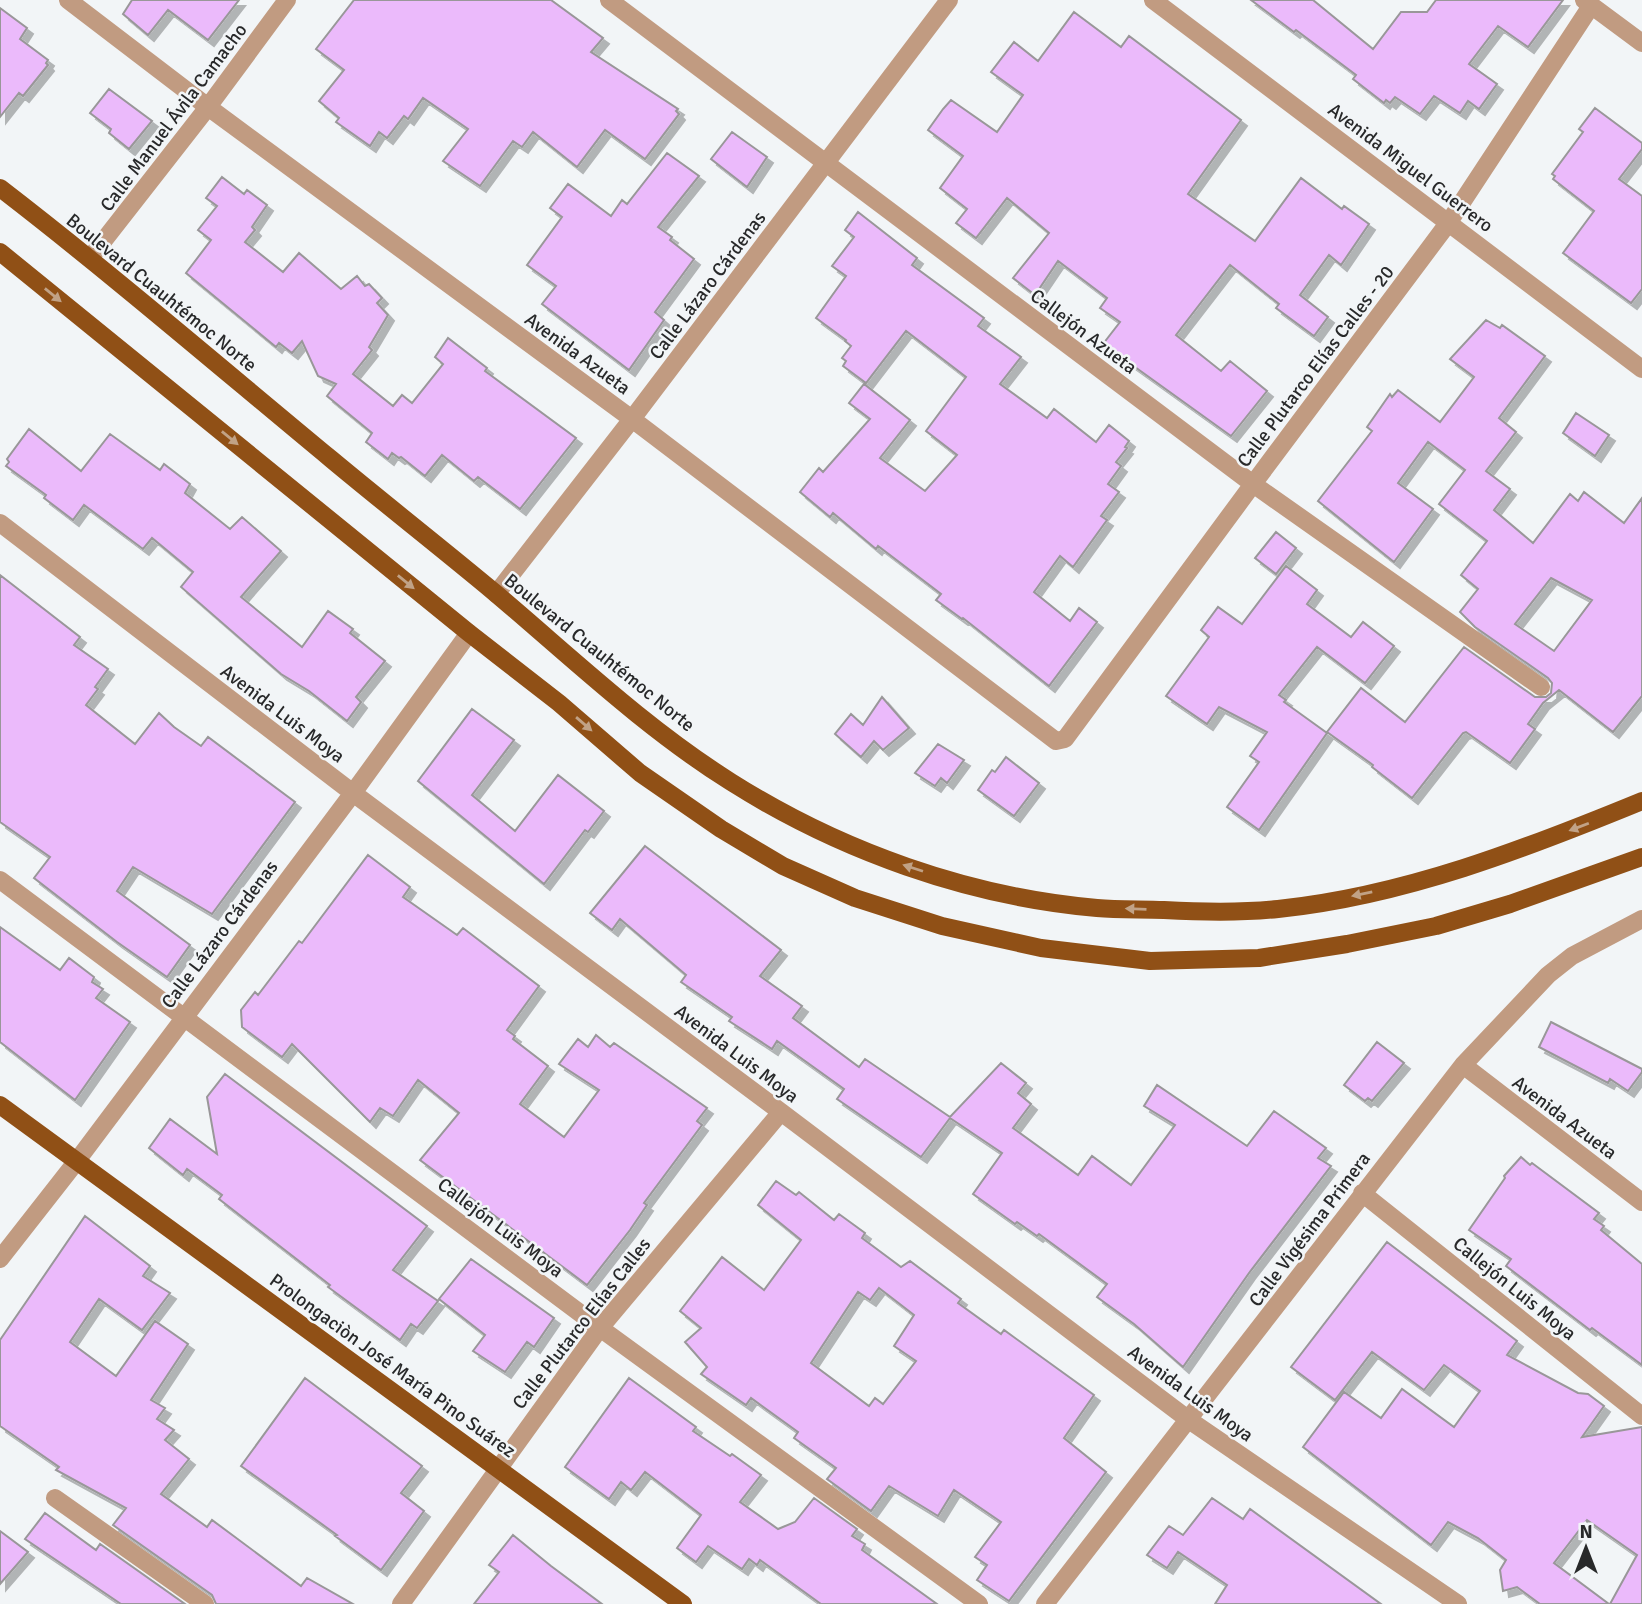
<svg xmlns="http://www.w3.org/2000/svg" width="1642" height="1604" font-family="Signika,sans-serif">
  <defs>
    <filter id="shadow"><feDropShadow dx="6" dy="6" stdDeviation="0" flood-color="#0004"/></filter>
  </defs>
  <rect width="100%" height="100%" fill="#f2f5f7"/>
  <!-- building -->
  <path fill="#ebbafb" stroke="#999799" stroke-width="2" fill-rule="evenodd" filter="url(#shadow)" d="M132,0H239L208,40L168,10L148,35L123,14Z
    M354,0H551L603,38L591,52L678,109L676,111L679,114L645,159L605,130L577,167L533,132L522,147L513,141L480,186L443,161L468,129L423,98L408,119L404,116L387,138L379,132L370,146L336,122L339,118L319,101L344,70L316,49Z
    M1251,0H1313L1373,49L1401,12H1427L1436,0H1563L1528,47L1498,26L1469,64L1497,84L1479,109L1468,101L1460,113L1434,96L1420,114L1395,97L1390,103L1386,100L1384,103L1353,79L1356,75L1296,30L1294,32Z
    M0,8L27,28L20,39L48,60L46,63L48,65L23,96L19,93L0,117Z
    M1074,12L1121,47L1129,36L1241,120L1188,194L1255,241L1301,178L1342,209L1344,206L1369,224L1341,265L1329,255L1300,295L1328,317L1314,336L1276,308L1279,304L1230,265L1176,335L1221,371L1230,361L1267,391L1231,436L1103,344L1120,322L1100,308L1107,298L1058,261L1035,295L1013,278L1049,233L1007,198L976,238L956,223L967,209L940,188L963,156L928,130L943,109L951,100L997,132L1023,95L991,72L1014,42L1038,61Z
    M109,89L152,121L129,149L109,133L111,129L90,113Z
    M1595,108L1642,143V149L1619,179L1642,196V289L1631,303L1563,253L1594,211L1553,179L1555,176L1552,174L1583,132L1579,129Z
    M732,132L767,157L747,187L711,159Z
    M667,153L699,176L658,227L672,237L670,240L694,259L655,312L664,320L629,370L542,304L556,286L527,265L562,217L550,208L568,184L611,216L622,200L627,204Z
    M222,177L244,194L247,190L267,205L252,227L255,230L245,242L283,272L299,253L341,289L357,276L365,286L369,284L382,298L377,303L388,315L369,347L372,350L353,374L393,406L402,395L412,403L443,364L435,357L448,338L487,368L485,371L576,438L520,509L478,477L474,481L442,455L425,476L401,457L399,458L392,453L388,459L366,442L372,433L327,396L336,384L318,376L302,341L292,353L279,343L276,347L186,273L211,240L198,230L217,206L206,198Z
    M858,212L917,258L912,265L984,318L978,326L1021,357L1000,384L1047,418L1054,409L1096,442L1109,425L1129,441L1125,447L1127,448L1116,462L1121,466L1108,484L1119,492L1101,516L1107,520L1073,567L1060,556L1034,592L1070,621L1079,608L1097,622L1049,686L963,618L962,619L936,600L941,594L878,546L876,549L833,513L830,517L800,492L819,468L823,472L870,419L849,403L864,384L910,420L880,458L925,491L957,455L926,431L966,377L906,331L866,383L843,366L846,361L842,358L851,346L845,341L846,340L816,318L846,276L832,266L854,237L845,230Z
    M1486,320L1500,328L1502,325L1545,356L1499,418L1516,432L1486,471L1510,489L1494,510L1533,543L1570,494L1578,501L1584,492L1624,523L1642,498V696L1613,732L1559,690L1543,703L1528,724L1535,729L1510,763L1466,732L1463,733L1412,798L1372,767L1373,765L1327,732L1361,688L1405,722L1464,647L1535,697H1546L1551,693L1552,683L1548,678L1475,627L1460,612L1478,589L1461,575L1487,541L1439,504L1465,470L1428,442L1398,483L1433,509L1394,562L1318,501L1372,431L1367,427L1390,394L1392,397L1398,390L1440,422L1474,377L1450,359ZM1551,578L1592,600L1554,651L1515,624Z
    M1576,413L1609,435L1595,456L1563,433Z
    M29,429L81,471L110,434L160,470L164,464L190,484L185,493L230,529L242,517L281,551L241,597L302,647L328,611L353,629L350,633L385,661L356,697L361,702L347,721L309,691L281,674L181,587L193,572L152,538L143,549L84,505L73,520L44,498L46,495L6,466L9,462L7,459Z
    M1276,532L1296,548L1276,574L1255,558Z
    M1286,566L1317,590L1307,604L1351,637L1363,622L1394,646L1365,683L1317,647L1279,695L1286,700L1284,702L1327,733L1259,830L1227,807L1259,762L1250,756L1267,732L1219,707L1207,724L1166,696L1209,637L1201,630L1218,607L1242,624Z
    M0,575L80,637L74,645L108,669L95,687L98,689L86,705L135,744L159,713L174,727L201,746L208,737L295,802L212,914L133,867L117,891L190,945L167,977L117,942L34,878L50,857L0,822Z
    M882,697L909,728L883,750L874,741L861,757L835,734L851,714L863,725Z
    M472,709L514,740L472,795L515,831L558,775L604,811L588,832L585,830L544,884L418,781Z
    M938,744L964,760L947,783L941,778L935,786L915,773Z
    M1006,757L1039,783L1014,816L978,790L992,770L995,772Z
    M645,846L781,950L760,976L802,1006L793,1018L859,1067L865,1059L950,1117L1001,1063L1026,1083L1018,1093L1031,1104L1013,1128L1078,1175L1092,1156L1131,1185L1175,1125L1144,1106L1157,1085L1247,1146L1274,1111L1326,1148L1318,1158L1331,1166L1249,1273L1183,1367L1134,1324L1097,1297L1107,1284L1039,1234L1037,1236L1017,1222L1015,1224L973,1194L1002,1153L950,1118L921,1157L837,1099L844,1089L777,1041L772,1049L729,1021L732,1017L681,982L686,975L620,919L612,930L590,913Z
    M368,855L410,887L403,897L457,935L463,928L539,986L507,1030L515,1036L513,1039L548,1066L520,1104L564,1137L599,1090L559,1064L578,1039L588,1047L596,1035L610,1047L614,1043L707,1108L697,1121L702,1125L644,1203L647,1205L630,1230L587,1285L420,1160L459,1113L418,1080L393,1116L380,1108L370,1122L292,1044L282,1057L242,1027L241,1010L255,992L258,995L299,941L302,943Z
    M0,927L60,970L69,958L94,977L92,982L103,989L96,998L130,1022L75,1100L0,1042Z
    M1551,1022L1642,1069V1072L1628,1091L1610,1079L1608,1083L1539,1047Z
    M1377,1042L1404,1063L1372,1101L1368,1098L1365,1101L1344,1085Z
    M225,1074L427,1226L393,1270L438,1301L417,1328L411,1324L400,1340L328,1287L330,1285L219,1199L222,1195L187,1169L183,1175L149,1148L170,1119L217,1154L207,1097Z
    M1521,1157L1530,1165L1532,1163L1599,1213L1594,1219L1604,1226L1601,1230L1642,1264V1365L1592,1328L1590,1330L1506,1266L1511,1259L1469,1230L1505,1178L1504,1176Z
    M776,1181L796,1195L799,1192L834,1220L839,1214L865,1233L862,1238L901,1267L910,1261L961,1299L958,1303L1001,1334L1004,1330L1094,1395L1064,1438L1106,1472L1009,1601L977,1580L987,1565L975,1557L1001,1522L954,1490L938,1516L889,1486L871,1511L827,1479L836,1468L794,1438L798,1432L751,1398L746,1405L701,1374L707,1367L685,1342L701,1328L680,1311L722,1257L764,1290L801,1240L758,1205ZM879,1288L914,1315L894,1346L916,1361L883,1404L875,1398L869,1406L811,1363L858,1292L870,1300Z
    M85,1216L150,1266L143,1276L170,1293L142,1330L99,1299L70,1342L116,1376L155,1321L188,1344L151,1400L165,1408L157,1419L174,1430L165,1440L189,1459L161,1494L207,1527L212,1520L301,1586L307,1578L353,1604H216L212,1595L113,1525L126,1508L56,1470L59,1467L0,1426V1340Z
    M1387,1242L1517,1341L1507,1355L1578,1393L1588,1394L1604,1406L1582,1437L1642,1427V1604H1610L1637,1555L1587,1520L1554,1563L1609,1604H1540L1517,1587L1503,1591L1500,1570L1506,1560L1478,1538L1448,1522L1431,1545L1303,1447L1344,1392L1381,1418L1402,1389L1454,1427L1480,1391L1444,1365L1424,1390L1372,1352L1335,1400L1291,1367Z
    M471,1259L554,1318L534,1347L527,1342L505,1372L473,1351L485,1335L439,1299Z
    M305,1378L422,1466L401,1493L424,1511L381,1570L335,1536L337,1535L241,1466Z
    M629,1378L696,1427L693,1431L730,1456L732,1454L761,1475L740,1502L778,1529L795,1522L814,1498L857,1529L852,1536L865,1544L862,1550L937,1604H821L760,1560L757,1565L749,1559L742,1569L708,1546L696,1562L677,1548L701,1515L645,1472L631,1490L621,1482L609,1499L565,1467Z
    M1212,1498L1243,1519L1250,1509L1381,1604H1215L1227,1585L1178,1552L1167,1568L1147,1555L1169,1526L1183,1535Z
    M45,1513L96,1550L100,1544L185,1604H121L25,1539Z
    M0,1531L28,1552L0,1584Z
    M513,1535L551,1566L602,1604H474L499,1572L489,1565Z"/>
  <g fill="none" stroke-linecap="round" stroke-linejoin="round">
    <!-- minor -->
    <path stroke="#c19b81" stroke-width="18" d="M68,0L208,107L632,419L1056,741L1065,739L1253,484L1449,222L1591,6
      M609,0L1253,484L1541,687
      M1153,0L1642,369
      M1584,0L1642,43
      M90,258L208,107L287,0
      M0,523L353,793L781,1112L1189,1420L1458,1604
      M496,594L632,419L949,0
      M0,880L600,1328L979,1604
      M1463,1065L1642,1202
      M1362,1193L1642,1416
      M0,1259L76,1162L353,793L469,633
      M55,1498L205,1604
      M401,1604L600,1328L781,1112
      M1045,1604L1463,1065L1548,975L1572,956L1642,919"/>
    <!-- major -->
    <path stroke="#905016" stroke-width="18" d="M0,188C113,275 221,368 331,459C385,504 440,547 494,592C571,657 645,728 731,782C840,851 969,897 1097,908C1119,910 1142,909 1164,910C1201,912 1240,913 1278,909C1404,896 1525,849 1642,801
      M0,252L469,633L559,703L640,773L721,829L783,866L855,898L942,926L1041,948L1150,961L1259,958L1347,944L1436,926L1510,904L1642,857
      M0,1105L683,1604"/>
  </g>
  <!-- one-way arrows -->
  <defs><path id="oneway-solid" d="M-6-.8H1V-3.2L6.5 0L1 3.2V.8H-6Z" transform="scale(1.75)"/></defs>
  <g fill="#c1a286">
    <use href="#oneway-solid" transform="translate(53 295) rotate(39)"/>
    <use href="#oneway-solid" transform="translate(230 438) rotate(39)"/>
    <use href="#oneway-solid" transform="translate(406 582) rotate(39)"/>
    <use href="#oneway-solid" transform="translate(584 724) rotate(41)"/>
    <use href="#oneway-solid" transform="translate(1579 827) rotate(159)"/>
    <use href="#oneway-solid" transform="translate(913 868) rotate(-162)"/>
    <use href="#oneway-solid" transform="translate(1362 894) rotate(168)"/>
    <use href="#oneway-solid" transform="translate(1136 909) rotate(-178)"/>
  </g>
  <g text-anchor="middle" stroke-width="5" stroke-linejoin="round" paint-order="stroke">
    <!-- street labels -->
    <g font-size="19" fill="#28292a" stroke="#f2f5f7">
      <text transform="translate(173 117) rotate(-53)" y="7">Calle Manuel Ávila Camacho</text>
      <text transform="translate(1411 167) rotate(37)" y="7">Avenida Miguel Guerrero</text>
      <text transform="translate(707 285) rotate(-53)" y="7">Calle Lázaro Cárdenas</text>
      <text transform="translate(162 292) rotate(39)" y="7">Boulevard Cuauhtémoc Norte</text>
      <text transform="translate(1084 331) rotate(37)" y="7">Callejón Azueta</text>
      <text transform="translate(578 353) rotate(36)" y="7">Avenida Azueta</text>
      <text transform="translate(1315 366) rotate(-53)" y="7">Calle Plutarco Elías Calles - 20</text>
      <text transform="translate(600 652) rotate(39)" y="7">Boulevard Cuauhtémoc Norte</text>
      <text transform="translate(283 713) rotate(37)" y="7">Avenida Luis Moya</text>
      <text transform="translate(219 934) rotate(-53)" y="7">Calle Lázaro Cárdenas</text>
      <text transform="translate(737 1053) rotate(37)" y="7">Avenida Luis Moya</text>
      <text transform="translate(1565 1117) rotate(37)" y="7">Avenida Azueta</text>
      <text transform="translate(501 1227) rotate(37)" y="7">Callejón Luis Moya</text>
      <text transform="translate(1309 1229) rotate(-53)" y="7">Calle Vigésima Primera</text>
      <text transform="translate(1515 1288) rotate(39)" y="7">Callejón Luis Moya</text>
      <text transform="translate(581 1323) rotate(-52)" y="7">Calle Plutarco Elías Calles</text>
      <text transform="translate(393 1365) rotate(36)" y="7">Prolongaciòn José María Pino Suárez</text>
      <text transform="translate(1191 1393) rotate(36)" y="7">Avenida Luis Moya</text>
    </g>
  </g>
  <!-- north arrow -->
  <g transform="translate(1586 1548)" stroke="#f2f5f7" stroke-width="5" paint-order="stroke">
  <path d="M0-5L12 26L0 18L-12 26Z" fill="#28292a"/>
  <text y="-10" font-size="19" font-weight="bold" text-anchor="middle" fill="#28292a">N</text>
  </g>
</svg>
